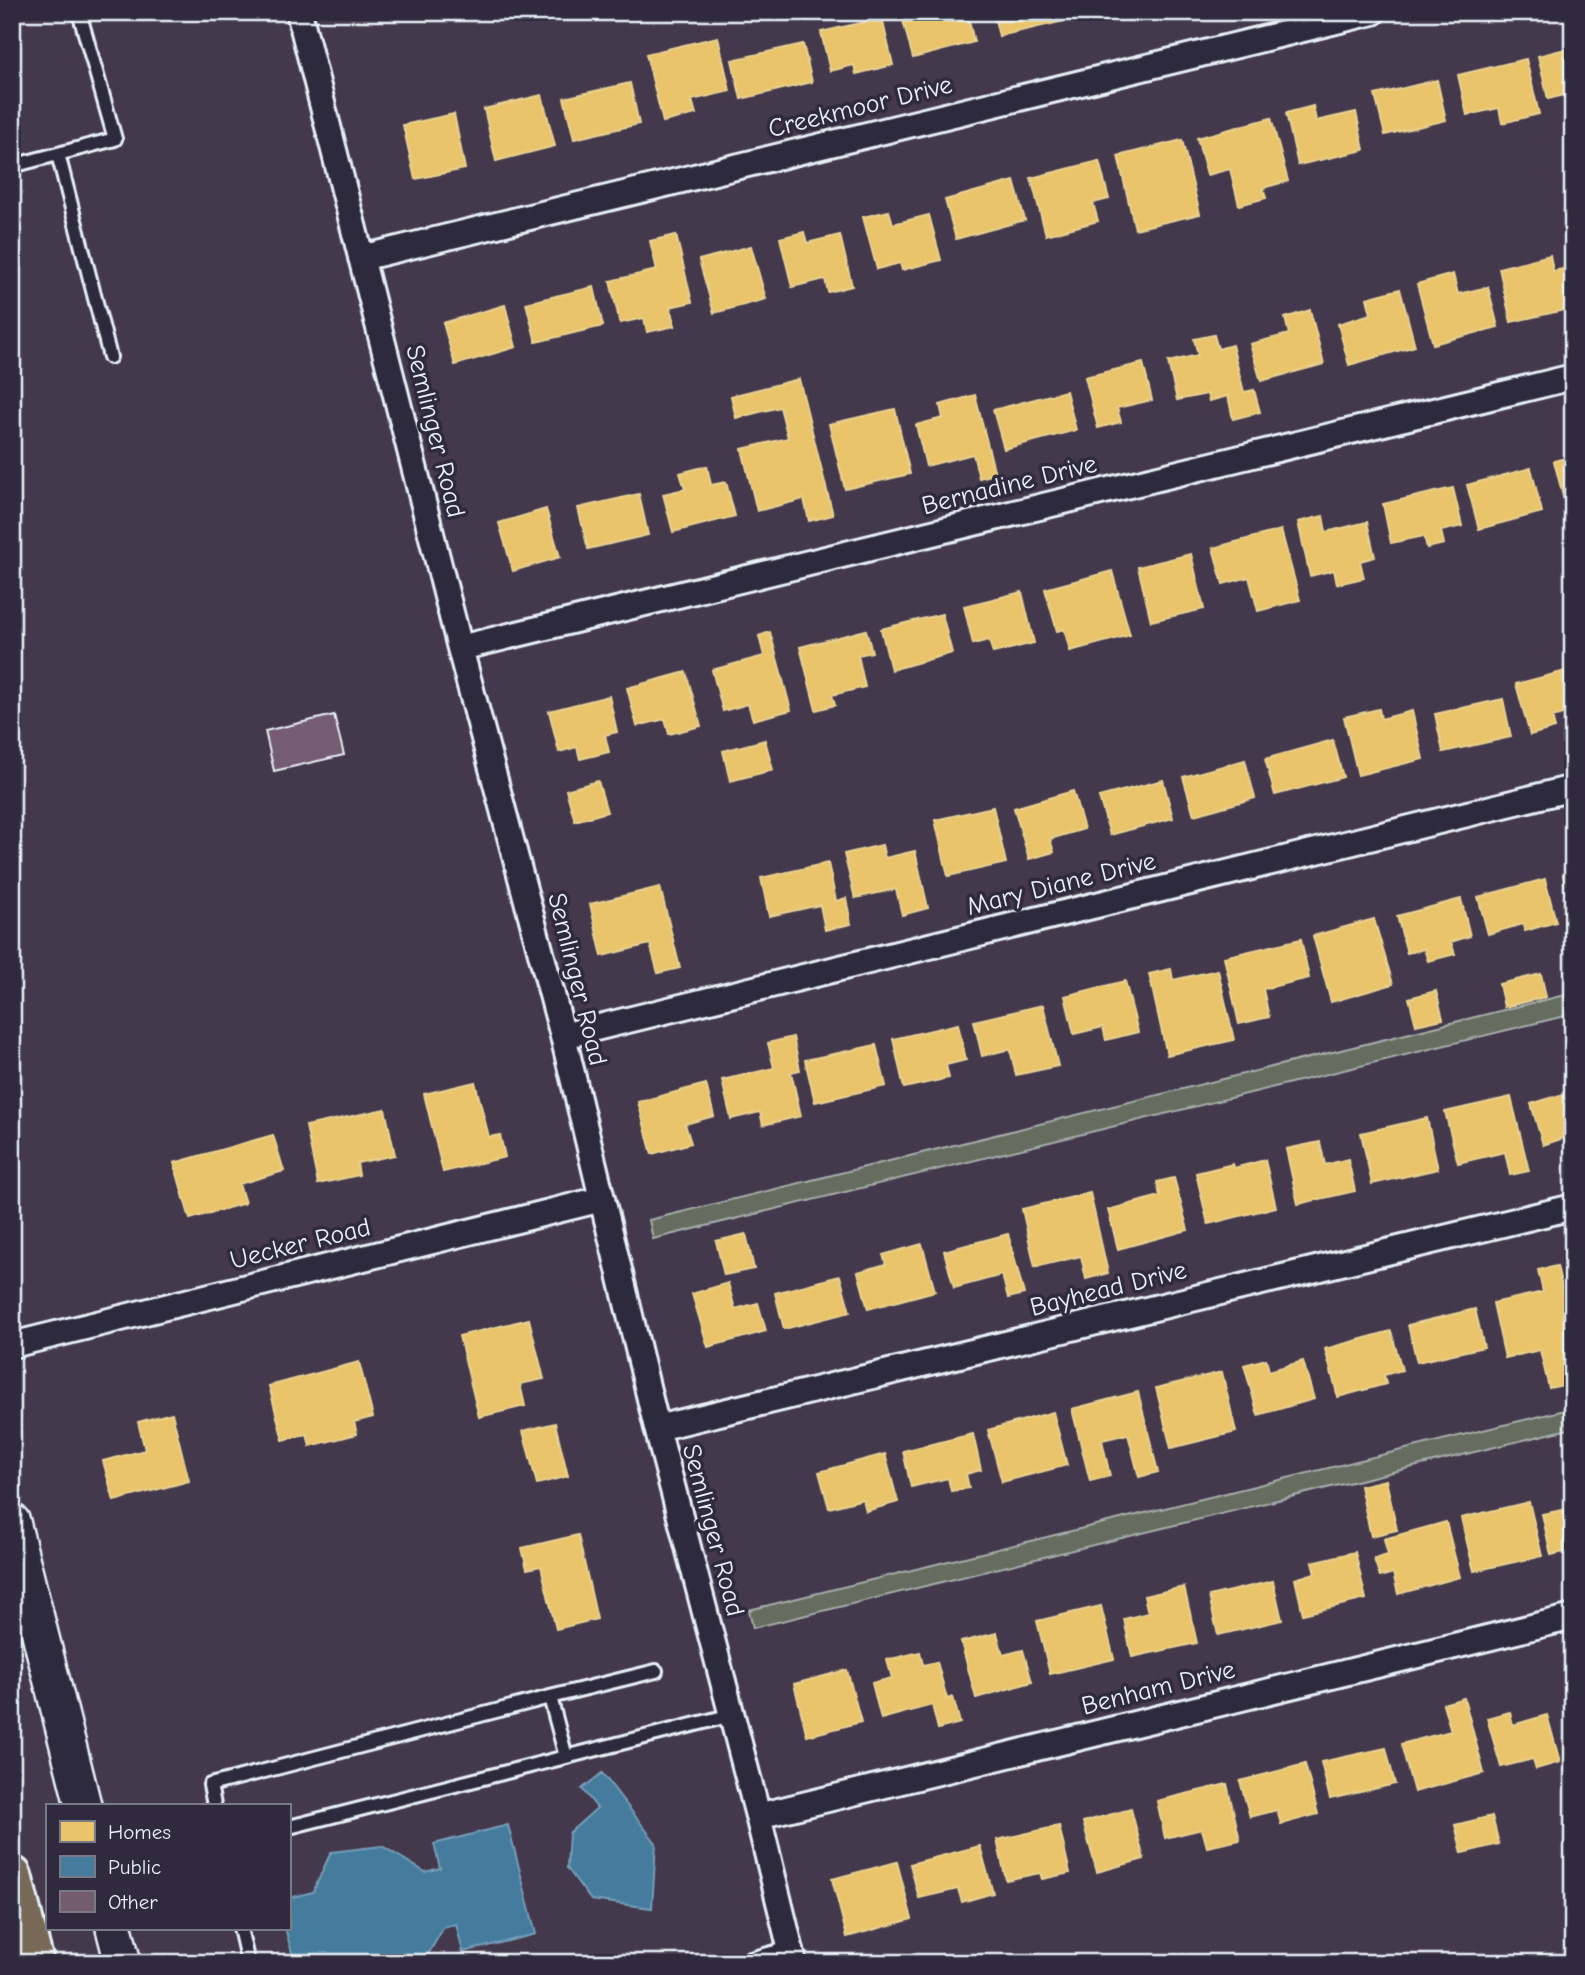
<svg xmlns="http://www.w3.org/2000/svg" width="1585" height="1975" font-family="'Comic Neue',sans-serif">
  <rect width="100%" height="100%" fill="#44394c"/>
  <filter id="ink" filterUnits="userSpaceOnUse"><feTurbulence type="fractalNoise" baseFrequency=".0143" numOctaves="2"/><feDisplacementMap in="SourceGraphic" scale="14" xChannelSelector="R" yChannelSelector="G"/><feConvolveMatrix kernelMatrix="1 2 1 2 8 2 1 2 1" color-interpolation-filters="sRGB"/></filter>
  <g filter="url(#ink)">
    <!-- green -->
    <path fill="#666d60" stroke="#a7afac" stroke-width="2" d="M1573,993V1014L653,1239L649,1220Z
      M1573,1408V1428L753,1628L749,1610Z"/>
    <!-- homes -->
    <path fill="#e9c46a" stroke="#e9d295" stroke-width="2" d="M920,12H967L974,42L913,58L902,17Z
      M993,12H1062L1064,21L999,36Z
      M882,18L893,65L856,74L854,65L830,71L821,32Z
      M718,37L730,91L692,100L696,114L663,122L646,54Z
      M803,44L812,82L741,99L732,60Z
      M1573,47V93L1548,99L1538,56Z
      M1526,59L1539,114L1502,123L1499,108L1467,115L1458,75Z
      M1437,80L1446,120L1385,135L1375,95Z
      M630,83L639,124L574,139L564,98Z
      M542,95L555,146L496,161L484,109Z
      M1313,106L1316,121L1356,112L1364,150L1298,165L1286,113Z
      M454,114L465,169L415,179L403,125Z
      M1271,118L1288,181L1263,188L1266,198L1239,205L1230,169L1207,175L1197,138Z
      M1182,140L1200,214L1135,229L1118,156Z
      M1099,161L1109,199L1093,203L1098,221L1046,235L1031,178Z
      M1014,181L1025,220L956,239L945,200Z
      M889,211L893,224L929,215L941,260L902,270L900,263L877,269L863,217Z
      M804,232L807,243L840,235L852,286L828,292L825,279L792,287L780,238Z
      M676,235L692,302L670,307L675,326L647,332L644,318L620,323L610,281L657,270L650,241Z
      M751,246L766,299L714,313L699,260Z
      M1550,255L1553,271L1573,267V308L1511,322L1499,268Z
      M1453,274L1458,294L1488,287L1498,327L1433,344L1417,284Z
      M594,287L603,326L536,342L526,303Z
      M1400,289L1415,346L1349,365L1338,324L1371,314L1367,298Z
      M505,305L516,347L455,365L443,323Z
      M1310,310L1324,364L1261,381L1250,344L1289,334L1285,318Z
      M1214,335L1218,349L1232,345L1244,392L1254,390L1260,412L1233,419L1228,396L1209,401L1207,394L1177,400L1168,362L1198,355L1194,339Z
      M1143,363L1152,400L1117,408L1121,422L1098,428L1085,377Z
      M799,379L833,515L809,521L804,499L757,511L742,449L788,438L780,407L736,418L731,396Z
      M1066,391L1076,430L1004,449L993,410Z
      M975,395L995,474L979,478L973,454L926,466L916,425L943,418L940,405Z
      M895,409L910,474L845,489L829,424Z
      M1573,456V510L1567,512L1554,461Z
      M707,466L711,485L726,482L735,516L673,532L663,494L685,489L680,473Z
      M1531,468L1542,512L1479,529L1467,485Z
      M1453,488L1462,526L1441,531L1444,544L1427,548L1424,536L1391,543L1383,504Z
      M639,494L648,535L588,549L578,508Z
      M546,509L560,557L513,571L499,523Z
      M1323,516L1326,532L1367,522L1375,557L1360,561L1364,578L1337,584L1334,570L1310,576L1298,522Z
      M1281,530L1300,600L1258,611L1249,577L1223,584L1213,548Z
      M1191,554L1204,609L1151,621L1138,567Z
      M1112,571L1130,635L1070,651L1064,629L1057,631L1045,589Z
      M1022,592L1034,643L993,653L989,640L973,644L964,606Z
      M942,614L952,653L891,670L881,629Z
      M866,630L872,652L858,655L865,687L832,695L835,705L816,710L800,647Z
      M770,632L791,710L753,720L748,704L723,711L712,670L764,656L759,636Z
      M1573,669V711L1552,717L1555,728L1530,735L1516,684Z
      M686,672L701,726L669,734L665,719L637,726L627,688Z
      M609,696L617,732L605,735L609,752L580,759L577,747L559,752L549,711Z
      M1503,699L1511,737L1443,752L1435,714Z
      M1379,709L1381,719L1412,711L1423,759L1358,775L1344,717Z
      M765,740L773,770L730,781L723,751Z
      M1333,740L1343,777L1275,795L1265,759Z
      M1245,760L1255,798L1194,815L1183,777Z
      M1163,780L1173,818L1110,835L1099,797Z
      M598,781L607,812L575,821L566,790Z
      M1073,791L1084,829L1050,839L1054,852L1029,859L1014,808Z
      M993,807L1006,863L948,876L935,820Z
      M882,845L885,858L915,851L928,908L902,915L896,889L855,898L844,854Z
      M828,863L836,901L846,898L851,924L825,930L820,905L769,916L761,878Z
      M1573,872V911H1571L1563,875Z
      M1545,879L1556,922L1525,931L1523,924L1488,934L1478,897Z
      M660,887L680,968L658,973L650,944L602,956L590,904Z
      M1461,899L1470,936L1451,942L1455,954L1428,961L1424,949L1407,953L1397,916Z
      M1374,919L1393,984L1331,1002L1313,936Z
      M1301,939L1309,978L1263,989L1269,1017L1239,1024L1224,957Z
      M1171,969L1173,980L1218,970L1234,1040L1167,1055L1149,974Z
      M1541,974L1546,997L1504,1007L1499,984Z
      M1125,981L1138,1032L1106,1040L1103,1027L1074,1034L1065,996Z
      M1436,991L1443,1019L1416,1025L1409,998Z
      M1043,1005L1058,1066L1016,1075L1010,1049L982,1056L974,1021Z
      M958,1024L966,1060L946,1065L949,1078L904,1088L893,1039Z
      M793,1037L800,1070L791,1072L801,1116L763,1125L760,1112L731,1119L722,1080L774,1068L768,1043Z
      M876,1045L886,1086L815,1102L805,1060Z
      M475,1082L489,1137L500,1135L505,1157L443,1172L424,1094Z
      M706,1084L714,1116L685,1124L691,1143L652,1154L638,1102Z
      M1573,1091V1135L1543,1145L1531,1104Z
      M1511,1097L1529,1171L1510,1175L1505,1152L1458,1163L1445,1112Z
      M385,1109L395,1155L357,1163L359,1175L318,1184L306,1126Z
      M1427,1118L1438,1169L1372,1184L1361,1133Z
      M273,1135L284,1171L239,1184L245,1203L190,1219L174,1163Z
      M1320,1142L1325,1165L1348,1159L1355,1191L1298,1204L1286,1149Z
      M1265,1160L1276,1207L1208,1224L1196,1173L1233,1164L1234,1168Z
      M1174,1178L1188,1230L1118,1249L1108,1210L1160,1196L1157,1182Z
      M1090,1193L1108,1273L1086,1279L1081,1256L1035,1267L1022,1209Z
      M746,1234L754,1269L724,1275L716,1241Z
      M1008,1234L1024,1294L1008,1298L1002,1275L954,1288L944,1251Z
      M922,1244L935,1291L868,1309L858,1272L886,1264L883,1255Z
      M1557,1266L1573,1334V1383L1549,1388L1540,1350L1505,1358L1493,1303L1543,1292L1538,1270Z
      M840,1276L850,1312L784,1329L775,1293Z
      M728,1283L735,1309L758,1303L766,1331L708,1347L692,1294Z
      M1475,1309L1484,1347L1417,1362L1408,1325Z
      M529,1319L544,1379L520,1384L525,1406L479,1417L459,1336Z
      M1391,1331L1402,1370L1384,1375L1386,1384L1338,1397L1325,1349Z
      M1266,1359L1269,1371L1303,1361L1314,1399L1258,1415L1244,1365Z
      M359,1362L373,1417L354,1422L357,1434L310,1446L307,1434L283,1440L269,1386Z
      M1222,1372L1236,1432L1171,1448L1156,1388Z
      M1138,1392L1158,1472L1139,1477L1128,1434L1102,1440L1110,1476L1090,1481L1072,1409Z
      M1053,1412L1067,1465L1002,1482L988,1430Z
      M172,1413L189,1481L114,1501L103,1461L145,1450L138,1422Z
      M555,1423L568,1476L537,1484L523,1431Z
      M973,1434L981,1470L966,1474L969,1488L951,1491L948,1478L911,1487L903,1451Z
      M885,1454L898,1502L866,1511L863,1499L829,1508L819,1472Z
      M1386,1480L1397,1530L1371,1536L1360,1486Z
      M1529,1502L1542,1556L1474,1571L1461,1518Z
      M1573,1508V1550L1551,1555L1542,1514Z
      M1446,1522L1460,1577L1398,1594L1393,1573L1380,1577L1374,1559L1388,1555L1384,1539Z
      M578,1535L597,1619L556,1629L541,1566L527,1569L522,1548Z
      M1355,1552L1366,1599L1303,1614L1295,1579L1315,1573L1312,1562Z
      M1273,1581L1282,1620L1218,1635L1209,1596Z
      M1184,1587L1197,1643L1132,1657L1124,1619L1148,1613L1144,1596Z
      M1101,1606L1114,1659L1050,1674L1037,1621Z
      M997,1633L1003,1655L1023,1650L1032,1682L976,1698L961,1642Z
      M920,1652L923,1665L937,1662L947,1699L953,1697L960,1723L938,1729L932,1705L881,1719L872,1683L892,1678L887,1660Z
      M847,1670L861,1722L807,1736L794,1684Z
      M1464,1698L1484,1773L1414,1792L1401,1744L1451,1731L1443,1704Z
      M1510,1712L1513,1725L1547,1715L1560,1762L1536,1769L1533,1759L1501,1767L1487,1718Z
      M1386,1748L1395,1784L1330,1799L1321,1762Z
      M1305,1764L1318,1814L1281,1824L1277,1810L1250,1817L1240,1781Z
      M1227,1784L1240,1840L1207,1847L1202,1829L1165,1838L1157,1801Z
      M1131,1809L1144,1859L1097,1872L1083,1822Z
      M1492,1816L1499,1844L1462,1853L1455,1825Z
      M1059,1826L1070,1873L1042,1879L1040,1873L1006,1880L997,1840Z
      M980,1846L993,1893L962,1902L958,1889L919,1898L910,1864Z
      M897,1862L912,1919L847,1937L832,1879Z"/>
    <!-- public -->
    <path fill="#457b9d" stroke="#769eb8" stroke-width="2" d="M602,1773L656,1843L652,1908L591,1900L567,1868L569,1833L597,1808L582,1789Z
      M508,1825L536,1934L463,1952L456,1924L444,1927L423,1963H295L285,1928H289V1898L313,1892L331,1852L382,1846L425,1872L440,1868L434,1844Z"/>
    <!-- building -->
    <path fill="#745c6f" stroke="#e8f1f8" stroke-width="2" d="M334,715L344,755L274,771L265,731Z"/>
    <g fill="none" stroke-linecap="round" stroke-linejoin="round">
      <!-- service casing -->
      <g stroke="#e8f1f8" stroke-width="18">
        <path id="service" d="M58,154L110,357
          M12,166L115,139L79,12
          M550,1697L656,1671
          M214,1805L210,1785L550,1697L566,1757
          M289,1827L732,1715
          M240,1928L248,1963
          M736,1963L790,1948"/>
      </g>
      <!-- minor casing -->
      <g stroke="#e8f1f8" stroke-width="30">
        <path id="minor" d="M299,12L460,648L563,1036L657,1428L758,1816L794,1963
          M361,258L1373,12
          M460,648L1573,377
          M563,1036L1573,788
          M12,1345L602,1199
          M657,1428L1573,1207
          M758,1816L1573,1617"/>
      </g>
      <!-- secondary casing -->
      <g stroke="#e8f1f8" stroke-width="40">
        <path id="secondary" d="M12,1522L83,1805
          M114,1928L123,1963"/>
      </g>
      <!-- motorway casing -->
      <g stroke="#e8f1f8" stroke-width="44">
        <path id="motorway" d="M12,1876L34,1963"/>
      </g>
      <!-- service -->
      <use href="#service" stroke="#2f2a3d" stroke-width="12"/>
      <!-- minor -->
      <use href="#minor" stroke="#2f2a3d" stroke-width="24"/>
      <!-- secondary -->
      <use href="#secondary" stroke="#2f2a3d" stroke-width="35"/>
      <!-- motorway -->
      <use href="#motorway" stroke="#776954" stroke-width="38"/>
    </g>
  </g>
  <g text-anchor="middle" stroke-width="7" stroke-linejoin="round" paint-order="stroke">
    <!-- street labels -->
    <g font-size="26" fill="#e8f1f8" stroke="#2f2a3d">
      <text transform="translate(860 106) rotate(-14)" y="9">Creekmoor Drive</text>
      <text transform="translate(436 431) rotate(76)" y="9">Semlinger Road</text>
      <text transform="translate(1009 484) rotate(-14)" y="9">Bernadine Drive</text>
      <text transform="translate(1061 883) rotate(-14)" y="9">Mary Diane Drive</text>
      <text transform="translate(578 979) rotate(76)" y="9">Semlinger Road</text>
      <text transform="translate(300 1243) rotate(-14)" y="9">Uecker Road</text>
      <text transform="translate(1108 1288) rotate(-14)" y="9">Bayhead Drive</text>
      <text transform="translate(714 1530) rotate(75)" y="9">Semlinger Road</text>
      <text transform="translate(1158 1687) rotate(-14)" y="9">Benham Drive</text>
    </g>
  </g>
  <!-- margin -->
  <rect width="1585" height="1975" fill="none" stroke="#2f2a3d" stroke-width="42"/>
  <rect x="21" y="21" width="1543" height="1933" fill="none" stroke="#e8f1f8" stroke-width="2.5" filter="url(#ink)"/>
  <!-- legend -->
  <rect x="46" y="1804" width="245" height="126" fill="#2f2a3d" stroke="#797a88" stroke-width="2"/>
  <rect x="60" y="1821" width="35" height="21" fill="#e9c46a" stroke="#797a88" stroke-width="2"/>
  <text x="108" y="1839" font-size="21" fill="#e8f1f8">Homes</text>
  <rect x="60" y="1856" width="35" height="21" fill="#457b9d" stroke="#797a88" stroke-width="2"/>
  <text x="108" y="1874" font-size="21" fill="#e8f1f8">Public</text>
  <rect x="60" y="1891" width="35" height="21" fill="#745c6f" stroke="#797a88" stroke-width="2"/>
  <text x="108" y="1909" font-size="21" fill="#e8f1f8">Other</text>
</svg>
